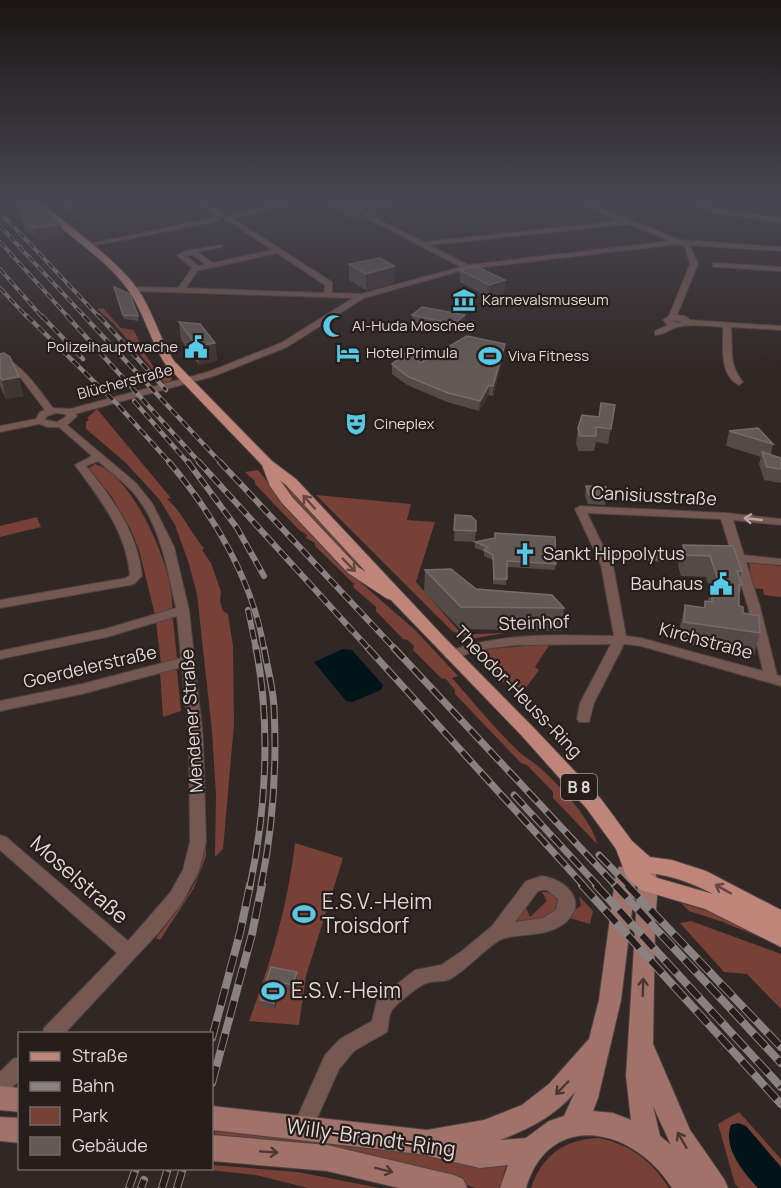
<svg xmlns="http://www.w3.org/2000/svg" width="781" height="1188" font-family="Manrope,sans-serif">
  <rect width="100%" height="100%" fill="#312725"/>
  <!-- green -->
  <path fill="#774137" d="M103,308L121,328L134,330L145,354L159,375L167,373L172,378L171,381L165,384L114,324L97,309Z
    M97,409L171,498L167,499C183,513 190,532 204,548L202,550L211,563L221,592L220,601L223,611L228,614L233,646L234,724L223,849L215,857L216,795L212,731L197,594L189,564L175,525L159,499L125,462L86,429V422L89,420L87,418Z
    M95,464C133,474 176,573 172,609L155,615L139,550L131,530L112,497L89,468Z
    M258,470L288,507L352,575L415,630L458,676L452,678C473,702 492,725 514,747C521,755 531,760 539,767C557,782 593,821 597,844L553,798V792L527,765L521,763L455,694V690L446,679L441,678L413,650L414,646L408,640L403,639L376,611V607L353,587L354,584L315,546V543L306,538L307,535L299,530L255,484V481L245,472Z
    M288,487L367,571L357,569L283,488Z
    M316,495L411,504L407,520L435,522L416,582L459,631L474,634L505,633L471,639L452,631Z
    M37,517L41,527L0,537V526Z
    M749,563L781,566V597L764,595L763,589L753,588Z
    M167,618L173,619L177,658L161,664L156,622Z
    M550,644L535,667L539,670L520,696L495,675L498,673L491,667L488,668L483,652L488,649Z
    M174,669L177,671L181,711L163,717L160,673Z
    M202,714L206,856L194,888L160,940L156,938C171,918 190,897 199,873C212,838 202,754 199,715Z
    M295,843L343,858L306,976L299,1025L249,1021C271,962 288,905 295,843Z
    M542,892C555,891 565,904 552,914C545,919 527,922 518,921L517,919L525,905L530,917L547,901Z
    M579,896L593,911L590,924L570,918L574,910L581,906Z
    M681,903L721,915L781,946L723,922L689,911Z
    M691,921L781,954V1009L747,974L724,972L680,923Z
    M739,1112L781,1159V1188H739L735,1184L718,1124Z
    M215,1131L294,1137L478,1162H504L506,1166L500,1188H475L442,1177L213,1141Z
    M599,1138C631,1145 652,1161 669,1188H531C542,1155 565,1139 599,1138Z
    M212,1165L298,1172L379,1188H308L256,1175L199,1169L212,1168Z"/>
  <!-- water -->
  <path fill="#00141a" d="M343,649L352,650L383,685L381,690L352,702L346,701L314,662Z
    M738,1123L746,1126L781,1167V1188H758C744,1173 722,1147 731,1125Z"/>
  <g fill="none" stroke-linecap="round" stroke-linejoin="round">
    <!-- street casing -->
    <g stroke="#4d4341" stroke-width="2">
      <path id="street" d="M198,203H205L224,216L218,221L87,247L84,245L219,217Z
        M286,203H299L232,218L332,282V293L361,294L461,267L338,203H346L423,242L621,221L579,203H588L680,240L781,247V251L690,245L698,264L677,315L685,316L690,320L781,326V330L731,327C733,350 728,363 743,382L739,385C718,374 724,346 723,327C706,326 689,323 674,328C667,331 663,335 655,335V331L668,325L663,320L669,316L690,264L685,247L678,244L467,269L364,298L287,347L214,376L75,414L77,416L67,425L136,483L152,503L174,547L189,610L203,739L206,842L199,871L182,903L159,932L64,1034H42L44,1028L117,953L0,850V835L6,837L128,941L170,893L183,870L190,842L189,739L182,667L82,694L0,711V701L82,684L181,658L177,616L107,637L0,659V651L105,629L176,608C168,573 162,533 141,503C130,486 113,474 98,461L86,466C113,499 138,533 142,576L134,584L130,585L0,608V600L126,578L130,575C126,531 100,499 75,465L92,456L59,427H48L39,424L0,432V426L36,419L40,412L45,410L20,377L0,362V356C24,365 38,389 53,408L70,409L208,372L281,343L353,298L134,291L130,289L134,287L178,288L192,268L177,255L189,250L222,245V247L198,252L213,263L272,250L226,219L229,215ZM628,224L671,241L468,265L429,245ZM277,253L325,285L324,293L186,288L197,271ZM193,255L206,265L199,266L186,256ZM672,320L683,322L677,323ZM56,413L64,414L67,416L57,422L45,420L47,416Z
        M387,203H412L365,209L362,207Z
        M688,203H698L721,210L781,218V222L720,214Z
        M713,263L781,267V271L716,267H713Z
        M580,506L726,513L781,519V525L733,520L744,555L781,559V565L746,562L760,607L777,675L781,676V686L641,646L624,644L594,703L589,722H579L577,719L580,703L611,644L517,645L484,649L451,659L446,658L445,655L446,652C501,632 557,635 614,636L601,565L575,509ZM587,513L721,519L748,607L763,671L641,638L626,636L613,565L610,559L695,562L701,559L695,556L606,552Z
        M542,876C565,879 589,901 566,922C549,937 525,933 505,938C493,940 465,972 450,979C442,983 432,980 424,984C418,987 395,1005 392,1010C388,1016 389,1026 387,1032L354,1051L339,1069L310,1134L303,1137L296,1134L293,1127L325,1055L340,1039L372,1021L377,1000L415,970L441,965L462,951L492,926L526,881ZM542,890H547L558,899L556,910L543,918L515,922L538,891Z
        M20,1057V1080L7,1092L0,1095V1072L13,1059Z"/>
    </g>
    <!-- secondary casing -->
    <g stroke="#4d4341" stroke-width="2">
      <path id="secondary" d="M645,856L652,858L658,884L655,923L653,1044L690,1130L724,1179L728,1188H672C636,1129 550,1107 526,1188H500L508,1165L480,1168L419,1154L212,1130V1106L427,1130L484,1120L522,1105L549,1084L589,1039L599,1000L616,873L619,867L629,866ZM638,883L626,1076L631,1120L613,1113L593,1111L598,1098L621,1000L635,886ZM575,1092L564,1116L549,1121L526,1138L500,1140C529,1129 555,1116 575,1092ZM653,1106L671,1145L660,1136Z
        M0,1086L20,1088V1112L0,1110Z
        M0,1117L20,1118V1143L0,1141Z
        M212,1135L327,1145L454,1175L463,1179L467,1188H399L327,1171L212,1161Z"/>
    </g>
    <!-- primary casing -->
    <g stroke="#4d4341" stroke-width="2">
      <path id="primary" d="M33,203H42C70,227 110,255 133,283C152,306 158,336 174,361L272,461L296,479L445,638L534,728L601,799L632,841L650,857L672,860L706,871L781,910V947L705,909L641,890L627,878L616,849L587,809L522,736L391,600L386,598L348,573L282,503L270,486L262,465L166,365C150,341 144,311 126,287C102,255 61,232 33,203ZM280,480L286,485L366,572L358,567L292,497ZM649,873C673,876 692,883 713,894L654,877Z"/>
    </g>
    <!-- street -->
    <use href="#street" fill="#755852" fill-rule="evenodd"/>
    <!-- secondary -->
    <use href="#secondary" fill="#a07269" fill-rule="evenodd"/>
    <!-- primary -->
    <use href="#primary" fill="#c0857a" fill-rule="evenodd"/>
    <!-- rail-far4 casing -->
    <g stroke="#8a8280" stroke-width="4">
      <path id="rail-far4" d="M0,212L100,318
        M0,226L86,318
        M0,242L69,318
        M0,269L43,318
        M0,288L28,318"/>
    </g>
    <!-- rail-far3 casing -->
    <g stroke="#8a8280" stroke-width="4.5">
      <path id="rail-far3" d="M27,316L118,405L171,464
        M42,316L83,359
        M67,316L201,464
        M84,316L222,464
        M99,316L166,390
        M134,401L189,464"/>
    </g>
    <!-- rail-far2 casing -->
    <g stroke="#8a8280" stroke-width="6">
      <path id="rail-far2" d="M169,462C214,515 253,581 264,649
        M188,462L237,528L264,576
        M199,462L369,649
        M220,462L395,649
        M248,610L256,649"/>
    </g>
    <!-- rail-far1 casing -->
    <g stroke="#8a8280" stroke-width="7">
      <path id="rail-far1" d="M368,648L584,886
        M394,648L616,886
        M514,795L598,886
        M599,855L629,886
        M250,886C266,810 271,725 256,648
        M261,886C273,827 277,767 274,707C273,687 267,667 264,648"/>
    </g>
    <!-- rail casing -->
    <g stroke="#8a8280" stroke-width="8">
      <path id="rail" d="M582,885L781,1104
        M596,885L781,1087
        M615,885L781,1063
        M627,885L781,1047
        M212,1038L240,933L250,885
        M212,1083L252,934L262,885
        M129,1188L136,1168
        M141,1188L144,1180
        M162,1188L168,1168
        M177,1188L183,1168"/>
    </g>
    <!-- rail-far4 -->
    <use href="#rail-far4" stroke="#271d1b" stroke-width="2" stroke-dasharray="7" stroke-linecap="butt"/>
    <!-- rail-far3 -->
    <use href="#rail-far3" stroke="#271d1b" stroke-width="3" stroke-dasharray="8" stroke-linecap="butt"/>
    <!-- rail-far2 -->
    <use href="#rail-far2" stroke="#271d1b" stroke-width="4" stroke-dasharray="10" stroke-linecap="butt"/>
    <!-- rail-far1 -->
    <use href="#rail-far1" stroke="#271d1b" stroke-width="4.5" stroke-dasharray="14" stroke-linecap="butt"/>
    <!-- rail -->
    <use href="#rail" stroke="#271d1b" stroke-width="6" stroke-dasharray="17" stroke-linecap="butt"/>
  </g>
  <!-- wall -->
  <path fill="#544a48" d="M8,203H37L63,237L37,240L24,227L22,218Z
    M60,203H104L106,213L77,218Z
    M321,203H350L363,210L364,219L355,221Z
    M372,203L384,215L377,216L367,211V204Z
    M349,264L394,266V283L366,290L349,280Z
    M460,270L505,280L504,293L488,297L460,282Z
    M114,287L138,316L139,321L124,319Z
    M412,315H465L464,324L454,333L412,324Z
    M179,322L215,343L217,361L199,365L181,340Z
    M505,344L504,353L493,396L489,395L479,411L447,402L407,385L392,374V364L420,363Z
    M0,354L24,396L6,399L0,386Z
    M615,405L608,444L596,442L594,451H578L576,443L578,428L599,417Z
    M729,431L773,444L771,454L781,458V483L764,480L759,464L761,457L726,446Z
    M586,486L607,496L605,505L588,504L585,495Z
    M455,515L476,521L475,542L454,541Z
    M475,542L556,564L555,570L507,567L506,585L493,584V560L484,556V551L475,548Z
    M683,545L733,546L742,571L740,578L742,585L739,596V606L743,613L760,633L754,655L680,643V626L685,605L704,608L705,601L707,602L710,592L706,577L681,576L678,565Z
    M425,570L476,589L564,608L561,631L460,629L424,592Z
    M271,967L297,972V978L294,991L281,988L275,1009L261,1006L260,1000Z"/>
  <!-- shaded-wall -->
  <path fill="#403533" d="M74,203H104L106,213L77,218Z
    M384,207V215L377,216V209Z
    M363,210L364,219L355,221V212Z
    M61,225L63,237L37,240L34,228Z
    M394,266V283L366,290V274Z
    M505,280L504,293L488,297L489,285Z
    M465,315L464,324L454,333V324Z
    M215,343L217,361L199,365L197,346Z
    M505,344L504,353L493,396V386Z
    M19,377L24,396L6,399L2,380Z
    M489,385V395L479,411L480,401Z
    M297,972V978L294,991L293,985Z
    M280,982L281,988L275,1009L274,1003Z"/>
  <!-- building -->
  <path fill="#635957" stroke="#766d6b" stroke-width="1.5" d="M16,203H37L61,225L34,228L22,216L28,215Z
    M338,203H350L363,210L355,212Z
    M377,203L384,207L377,209L367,204Z
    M380,258L394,266L366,274L349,264Z
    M476,266L505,280L489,285L460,270Z
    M114,287L130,294L138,316L123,315Z
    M422,307L465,315L454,324L412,315Z
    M179,322L200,324L215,343L197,346Z
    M467,336L505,344L493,386L489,385L480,401L448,393L407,376L392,364L410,349L420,363Z
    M4,353L10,357L19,377L2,380L0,377V354Z
    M601,403L615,405L611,429L596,427V436H580L578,428L582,415L599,417Z
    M758,428L773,444L729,431Z
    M762,452L781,458V469L767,467Z
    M586,486L606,487L607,496L589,495Z
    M455,515L471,516L476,521V531L454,530Z
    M495,533L555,537L556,564L507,561V579H494L493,555L484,550L488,547L475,542L495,538Z
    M683,545L733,546L742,571H737L742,585H739V606L743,607V613L759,616L760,633L684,622L685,605L705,608V601L712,602V585L720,586L710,556L686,555Z
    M451,569L476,589L552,595L564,608L461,607L425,570Z
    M271,967L297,972L293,985L280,982L274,1003L260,1000Z"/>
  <!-- one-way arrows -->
  <defs><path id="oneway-shaft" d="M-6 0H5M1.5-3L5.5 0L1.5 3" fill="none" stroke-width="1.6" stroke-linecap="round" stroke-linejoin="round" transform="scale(1.5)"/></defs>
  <g stroke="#644741">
    <use href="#oneway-shaft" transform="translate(309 502) rotate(-132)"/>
    <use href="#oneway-shaft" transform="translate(349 565) rotate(45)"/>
    <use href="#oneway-shaft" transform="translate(723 889) rotate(-151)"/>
  </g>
  <use stroke="#b4a5a1" href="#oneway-shaft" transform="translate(753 519) rotate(-174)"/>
  <g stroke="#4b3732">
    <use href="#oneway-shaft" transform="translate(643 987) rotate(-89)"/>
    <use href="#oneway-shaft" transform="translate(562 1088) rotate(134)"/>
    <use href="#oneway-shaft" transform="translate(682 1140) rotate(-120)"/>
    <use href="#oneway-shaft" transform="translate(269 1152) rotate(4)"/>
    <use href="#oneway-shaft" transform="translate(384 1170) rotate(14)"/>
  </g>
  <!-- sky -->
  <linearGradient id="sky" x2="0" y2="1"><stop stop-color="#1b1514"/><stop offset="0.55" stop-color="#484751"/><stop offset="1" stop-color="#484751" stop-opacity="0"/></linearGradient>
  <rect width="781" height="369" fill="url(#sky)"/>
  <!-- icons -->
  <defs>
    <g id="museum-bare" transform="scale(1.8)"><path d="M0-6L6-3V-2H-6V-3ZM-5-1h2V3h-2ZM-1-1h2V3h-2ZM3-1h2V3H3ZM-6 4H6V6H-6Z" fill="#58c9e4" stroke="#271d1b" stroke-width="2.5" paint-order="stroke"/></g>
    <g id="mosque-bare" transform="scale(1.8)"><path d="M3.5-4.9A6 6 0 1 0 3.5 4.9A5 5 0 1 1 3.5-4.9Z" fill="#58c9e4" stroke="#271d1b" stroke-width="2.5" paint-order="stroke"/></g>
    <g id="civic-bare" transform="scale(1.8)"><path d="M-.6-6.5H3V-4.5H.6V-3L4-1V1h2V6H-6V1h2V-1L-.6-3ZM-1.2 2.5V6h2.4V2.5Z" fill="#58c9e4" stroke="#271d1b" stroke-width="2.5" paint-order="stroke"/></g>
    <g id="hotel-bare" transform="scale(1.8)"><path d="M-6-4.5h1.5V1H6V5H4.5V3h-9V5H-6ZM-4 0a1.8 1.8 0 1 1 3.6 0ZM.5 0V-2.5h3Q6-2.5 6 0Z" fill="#58c9e4" stroke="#271d1b" stroke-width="2.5" paint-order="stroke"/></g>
    <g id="stadium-bare" transform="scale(1.8)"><path d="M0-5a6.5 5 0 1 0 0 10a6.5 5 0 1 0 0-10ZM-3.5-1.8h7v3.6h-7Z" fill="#58c9e4" stroke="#271d1b" stroke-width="2.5" paint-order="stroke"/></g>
    <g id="theatre-bare" transform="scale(1.8)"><path d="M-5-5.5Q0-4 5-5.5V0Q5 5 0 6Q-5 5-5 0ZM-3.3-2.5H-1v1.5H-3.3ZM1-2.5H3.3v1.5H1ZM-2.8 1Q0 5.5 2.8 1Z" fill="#58c9e4" stroke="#271d1b" stroke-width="2.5" paint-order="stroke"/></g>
    <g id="church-bare" transform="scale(1.8)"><path d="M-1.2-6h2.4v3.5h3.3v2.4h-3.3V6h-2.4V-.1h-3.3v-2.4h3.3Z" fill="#58c9e4" stroke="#271d1b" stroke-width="2.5" paint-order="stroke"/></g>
  </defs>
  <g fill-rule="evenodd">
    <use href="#museum-bare" x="464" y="300"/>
    <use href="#mosque-bare" x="334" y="326"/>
    <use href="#civic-bare" x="196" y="347"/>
    <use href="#hotel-bare" x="348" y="353"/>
    <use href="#stadium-bare" x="490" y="356"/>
    <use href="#theatre-bare" x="356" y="424"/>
    <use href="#church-bare" x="525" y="554"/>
    <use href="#civic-bare" x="721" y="584"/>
    <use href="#stadium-bare" x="304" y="914"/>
    <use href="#stadium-bare" x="273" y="991"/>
  </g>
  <g text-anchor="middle" stroke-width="4.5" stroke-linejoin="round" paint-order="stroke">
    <!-- far-poi labels -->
    <g font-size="15" fill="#ded8d6" stroke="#271d1b" text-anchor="start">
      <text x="482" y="305">Karnevalsmuseum</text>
      <text x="352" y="331">Al-Huda Moschee</text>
      <text x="178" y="352" text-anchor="end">Polizeihauptwache</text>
      <text x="366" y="358">Hotel Primula</text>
      <text x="508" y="361">Viva Fitness</text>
      <text x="374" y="429">Cineplex</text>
    </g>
    <!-- far-street labels -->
    <g font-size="15" fill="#ded8d6" stroke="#271d1b">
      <text transform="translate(125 382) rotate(-15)" y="5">Blücherstraße</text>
    </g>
    <!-- shield labels -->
    <rect fill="#271d1b" stroke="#a7a09e" stroke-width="1.5" x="561" y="774" width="36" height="26" rx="4.5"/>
    <g font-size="16" font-weight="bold" fill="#ded8d6">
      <text x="579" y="793">B 8</text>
    </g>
    <!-- street labels -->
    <g font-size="18" fill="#ded8d6" stroke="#271d1b">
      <text transform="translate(654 496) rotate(3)" y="6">Canisiusstraße</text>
      <text transform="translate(534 623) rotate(-2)" y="6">Steinhof</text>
      <text transform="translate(706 641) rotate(15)" y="6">Kirchstraße</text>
      <text transform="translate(90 667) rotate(-13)" y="6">Goerdelerstraße</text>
      <text transform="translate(518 692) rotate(46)" y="6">Theodor-Heuss-Ring</text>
      <text transform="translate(192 721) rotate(-94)" y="6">Mendener Straße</text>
    </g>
    <!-- poi labels -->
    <g font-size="18" fill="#ded8d6" stroke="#271d1b" text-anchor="start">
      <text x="543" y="560">Sankt Hippolytus</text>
      <text x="703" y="590" text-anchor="end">Bauhaus</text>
    </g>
    <!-- near-street labels -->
    <g font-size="21" fill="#ded8d6" stroke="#271d1b">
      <text transform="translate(79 880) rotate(41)" y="7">Moselstraße</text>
      <text transform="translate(371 1138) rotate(8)" y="7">Willy-Brandt-Ring</text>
    </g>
    <!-- near-poi labels -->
    <g font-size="21" fill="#ded8d6" stroke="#271d1b" text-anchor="start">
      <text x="322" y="909">E.S.V.-Heim<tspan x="322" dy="24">Troisdorf</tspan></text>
      <text x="291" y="998">E.S.V.-Heim</text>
    </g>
  </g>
  <!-- legend -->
  <rect x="18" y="1032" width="195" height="138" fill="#271d1b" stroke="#706866" stroke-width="1.5"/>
  <rect x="30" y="1052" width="30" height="9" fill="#c0857a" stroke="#706866" stroke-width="1.5"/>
  <text x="72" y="1062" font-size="18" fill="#ded8d6">Straße</text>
  <rect x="30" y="1082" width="30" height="9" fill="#8a8280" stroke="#706866" stroke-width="1.5"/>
  <text x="72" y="1092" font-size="18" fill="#ded8d6">Bahn</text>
  <rect x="30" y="1107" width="30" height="18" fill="#774137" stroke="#706866" stroke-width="1.5"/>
  <text x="72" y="1122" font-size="18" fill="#ded8d6">Park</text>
  <rect x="30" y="1137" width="30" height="18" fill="#635957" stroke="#706866" stroke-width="1.5"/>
  <text x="72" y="1152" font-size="18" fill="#ded8d6">Gebäude</text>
</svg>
